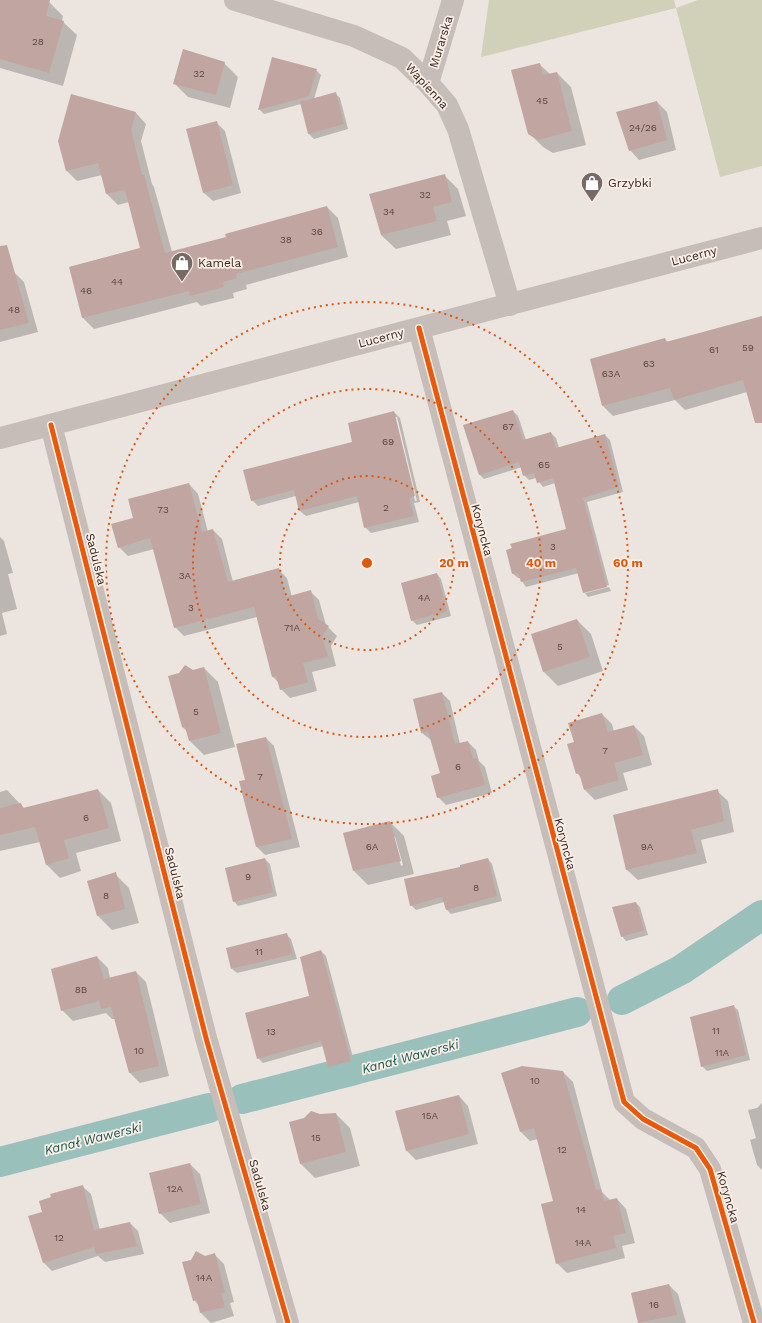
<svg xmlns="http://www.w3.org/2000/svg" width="762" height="1323" font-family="'Work Sans',sans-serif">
  <rect width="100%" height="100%" fill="#ece4df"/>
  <!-- green -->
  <path fill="#d0d1b8" d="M489,0H674L676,8L698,0H762V166L720,177L676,8L481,57Z
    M762,901V931C715,961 668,995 614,1010L610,993C667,975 714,936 762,901Z
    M576,1000L582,1024L356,1081L358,1085L250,1110L245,1090Z
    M206,1096L213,1122L0,1175V1147Z"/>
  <!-- shadow -->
  <path fill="#0003" fill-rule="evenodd" d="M12,0H41L49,2L63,16L62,21L77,35L63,86L0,68V3Z
    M224,63L238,77L230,108L188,97L174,83Z
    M539,64L550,74L557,73L571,87L586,145L553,153L543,147L529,133Z
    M316,70L321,75L314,99L335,93L340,98L348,129L314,139L309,134L301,104L264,114L259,109Z
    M72,95L136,113L146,124L141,141L152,184L154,187L172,252L227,238L327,207L338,218L348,257L246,285L247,289L233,293L234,298L201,306L197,302L94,329L83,318L70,267L141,248L129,202L118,205L107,194L102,175L77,181L66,170Z
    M657,102L667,112L676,150L639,160L630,150Z
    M216,122L225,131L241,193L213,201L204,193L188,129Z
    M444,175L458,189L466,216L447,221L451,235L396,249L381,235Z
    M14,272L24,282L38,332L0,342V275Z
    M762,317V407L747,392L685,410L675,400L613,416L603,406L665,339L668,342Z
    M513,411L518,416L526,440L551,433L556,438L559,448L605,435L610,440L623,492L587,502L609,585L585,591V593L609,587L611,591L588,597L584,592L579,573L526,587L520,578H518L513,574L567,529L555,483L543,487L536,478L529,480L524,475L522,467L484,479L479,474Z
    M394,412L400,418L420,502L414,503L419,522L371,533L365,527L359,502L306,516L300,511L296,496L258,506L252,500L353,442ZM395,417H397L417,501H415Z
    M189,484L198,494L208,532L213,530L222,539L233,582L278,569L287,578L292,597L310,591L319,600L326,625L337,636L331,646L336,666L312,672L317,691L290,698L281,689L279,683L273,677L257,617L184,636L175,627L154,549L128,556L119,547L134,519Z
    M0,537L4,541L13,573L8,574L17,609L2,613L7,634L0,636Z
    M437,574L441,579L451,616L417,625L412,620Z
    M577,620L591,634L603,671L558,686L544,672L532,635Z
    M204,668L218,682L235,747L204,755L190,741L188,732L182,727L193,671Z
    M442,693L450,701L460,744L468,742L476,750L479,761L485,767L492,793L446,805L438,797L441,774L431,740L422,733Z
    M602,714L612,724L614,732L634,726L644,736L652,765L623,773L628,790L595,800L585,790L582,779L577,773L575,743Z
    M266,738L274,746L300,847L265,855L257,847L240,782L246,780Z
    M7,790L25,809L98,790L111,803L121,841L76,853L81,871L60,878L46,864L40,842L0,851V792Z
    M717,791L728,801L734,832L701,840L707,863L638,880L627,870L614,816Z
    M390,822L404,836L414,874L368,885L354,871ZM393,837H395L403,865L401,866Z
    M265,859L270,864L277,896L238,906L234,901Z
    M488,859L492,864L502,901L451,914L446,909L444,902L416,910L411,905L462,867Z
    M115,874L129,888L139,923L112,930L98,916Z
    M636,903L640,907L648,935L626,941L622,936Z
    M286,934L291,939L297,959L237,973L232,969Z
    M321,951L326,956L355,1065L333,1071L329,1067L323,1046L263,1063L258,1058L310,996Z
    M97,957L108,968L110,978L136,972L146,982L169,1076L140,1083L130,1073L116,1019H112L106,1013L73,1021L62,1010Z
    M733,1006L738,1010L750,1060L707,1071L702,1066Z
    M563,1072L573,1082L602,1192L610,1200L617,1199L626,1209L635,1243L622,1246L625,1258L567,1273L557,1263L554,1202L538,1139L530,1141L521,1132Z
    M459,1096L468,1106L478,1144L416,1160L406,1150Z
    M762,1103V1170L757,1165L750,1140L756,1138L748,1110L757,1108Z
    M336,1114L350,1128L360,1166L315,1178L301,1164L320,1115Z
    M190,1164L200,1174L210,1213L170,1223L160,1213Z
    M82,1186L91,1194L100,1230L130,1223L138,1231L144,1254L105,1262L98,1256L52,1271L44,1263V1213Z
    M214,1254L224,1264L234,1302L230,1303L234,1316L211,1323L201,1313L199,1306L194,1300L205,1257Z
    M669,1285L678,1294L686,1323H639L632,1294Z"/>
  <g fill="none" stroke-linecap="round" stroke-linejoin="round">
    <!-- canal -->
    <path stroke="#9ac0bb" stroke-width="30" d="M622,1000L681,970L762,915
      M242,1099L577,1012
      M0,1162L209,1108"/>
  </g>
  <!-- building -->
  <path fill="#c1a5a0" d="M0,0H50L46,16L64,21L49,73L0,59Z
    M183,49L225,62L216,95L173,84Z
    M272,57L317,69L309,96L258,110Z
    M540,63L543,75L557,72L572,131L538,140L528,134L511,70Z
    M336,92L344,124L308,134L300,102Z
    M71,94L136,112L131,129L142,175H144L165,253L226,237L225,234L327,206L338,247L236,274L237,278L223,282L224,287L190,296L189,291L82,318L69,267L140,248L125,190L106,194L98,163L66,171L58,141Z
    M657,101L667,140L629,151L616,112Z
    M217,121L233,185L203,193L186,129Z
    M445,174L452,202L433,207L437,221L381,235L369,194Z
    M7,245L29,323L0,330V246Z
    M762,316V423H755L743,380L674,400L670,388L602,406L590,359L665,338L666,342Z
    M513,410L523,440L551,432L556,448L605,434L619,487L583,498L607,587L583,593L576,568L521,582L518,573L512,574L506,550L512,548L510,544L566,529L553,478L537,483L534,473L523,476L519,462L479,475L463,425Z
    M394,411L415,496L409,498L414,516L364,528L357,496L299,511L294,490L251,501L243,470L352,442L348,423Z
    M189,483L202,532L213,529L228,582L279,568L286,597L311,590L318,619L329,626L322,637L328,657L303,663L308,682L280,690L276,676L272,677L254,607L174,628L150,538L118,548L111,524L133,518L128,499Z
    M437,573L447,611L411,621L401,583Z
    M577,619L590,657L543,672L531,634Z
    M185,665L193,670L204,667L221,733L189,741L185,727H182L168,676L179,673Z
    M442,692L455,744L468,741L473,759L477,758L485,785L437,798L431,776L440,773L428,731L421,733L413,699Z
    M602,713L608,732L634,725L643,755L614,763L619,780L584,790L579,773L576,774L567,744L574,742L568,723Z
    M266,737L292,839L256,847L239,781L245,780L236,744Z
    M98,789L109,828L64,840L69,858L46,865L35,827L0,835V808L21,803L23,808Z
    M718,789L724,821L691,830L697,853L626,870L613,815Z
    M390,821L401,861L353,871L343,833Z
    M265,858L273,892L233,902L225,868Z
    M488,858L497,896L446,910L442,897L410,906L404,879L460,867V865Z
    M116,872L125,909L97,916L87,881Z
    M636,902L644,930L621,937L612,907Z
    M287,933L293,954L231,969L226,948Z
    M321,950L351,1061L328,1067L321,1041L257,1059L245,1013L309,996L300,957Z
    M97,956L104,979L136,971L159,1066L129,1073L111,1007L101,1009L99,1001L61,1011L51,969Z
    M734,1005L746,1055L701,1067L690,1017Z
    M522,1066L563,1071L596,1190L601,1189L604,1201L617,1198L626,1233L613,1236L616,1248L556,1264L541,1204L553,1201L534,1128L520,1132L501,1073Z
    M459,1095L469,1134L406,1151L395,1111Z
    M311,1111L320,1114L336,1113L346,1152L300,1164L289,1122L304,1118Z
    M190,1163L201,1204L159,1214L149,1173Z
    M83,1185L94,1230L130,1222L137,1246L96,1254L94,1247L43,1263L28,1216L42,1212L39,1201L51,1197L50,1194Z
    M196,1251L205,1256L215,1253L225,1293H221L225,1307L200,1313L197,1300L193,1301L182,1262L191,1260Z
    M669,1284L677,1315L638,1323L631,1293Z"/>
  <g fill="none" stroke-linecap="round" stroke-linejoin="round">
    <!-- minor -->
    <path stroke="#c6bdb8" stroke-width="22" d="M235,0L354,36L402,58L428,83L447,105L458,129L510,305
      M428,83L453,0
      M419,328L624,1102L643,1119L696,1148L710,1169L754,1323
      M51,425L206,1038L288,1323
      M0,438L762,238"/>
    <!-- cycleway casing -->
    <g stroke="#faeee5" stroke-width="8">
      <path id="cycleway" d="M419,328L624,1102L643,1119L696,1148L710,1169L754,1323
        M51,425L206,1038L288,1323"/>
    </g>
    <!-- cycleway -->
    <use href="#cycleway" stroke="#e8590c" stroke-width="5"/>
  </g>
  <!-- distance rings -->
  <g fill="none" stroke="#df570d" stroke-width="2" stroke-dasharray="2 4">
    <circle cx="367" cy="563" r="87"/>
    <circle cx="367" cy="563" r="174"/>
    <circle cx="367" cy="563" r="261"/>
  </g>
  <!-- icons -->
  <defs>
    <g id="shop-pin" transform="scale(1.15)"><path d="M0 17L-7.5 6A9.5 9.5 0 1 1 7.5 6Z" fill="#766a67" stroke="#faeee5"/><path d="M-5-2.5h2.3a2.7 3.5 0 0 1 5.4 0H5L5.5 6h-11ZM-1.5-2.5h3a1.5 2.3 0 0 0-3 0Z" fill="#fff"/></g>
  </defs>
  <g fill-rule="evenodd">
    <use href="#shop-pin" x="592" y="183"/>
    <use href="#shop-pin" x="182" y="263"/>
  </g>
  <g text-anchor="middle" stroke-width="3.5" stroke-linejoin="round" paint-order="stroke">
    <!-- number labels -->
    <g font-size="10" fill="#594844">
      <text x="38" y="45">28</text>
      <text x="199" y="77">32</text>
      <text x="542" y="104">45</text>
      <text x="643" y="131">24/26</text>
      <text x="425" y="198">32</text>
      <text x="389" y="215">34</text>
      <text x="317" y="235">36</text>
      <text x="286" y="243">38</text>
      <text x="117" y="285">44</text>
      <text x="86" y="294">46</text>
      <text x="14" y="313">48</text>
      <text x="748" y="351">59</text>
      <text x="714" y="353">61</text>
      <text x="649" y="367">63</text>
      <text x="611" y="377">63A</text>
      <text x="508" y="430">67</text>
      <text x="388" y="445">69</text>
      <text x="544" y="468">65</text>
      <text x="386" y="511">2</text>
      <text x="163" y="513">73</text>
      <text x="553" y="550">3</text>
      <text x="185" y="579">3A</text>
      <text x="424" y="601">4A</text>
      <text x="191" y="611">3</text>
      <text x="292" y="631">71A</text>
      <text x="560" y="650">5</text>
      <text x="196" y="715">5</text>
      <text x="605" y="754">7</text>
      <text x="458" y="770">6</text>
      <text x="260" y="780">7</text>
      <text x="86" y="821">6</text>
      <text x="372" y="850">6A</text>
      <text x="647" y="850">9A</text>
      <text x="248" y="880">9</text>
      <text x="476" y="891">8</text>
      <text x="106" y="899">8</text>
      <text x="259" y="955">11</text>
      <text x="81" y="993">8B</text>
      <text x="716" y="1034">11</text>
      <text x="271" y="1035">13</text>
      <text x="139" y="1054">10</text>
      <text x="722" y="1056">11A</text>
      <text x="535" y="1084">10</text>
      <text x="430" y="1119">15A</text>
      <text x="316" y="1141">15</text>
      <text x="562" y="1153">12</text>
      <text x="175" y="1192">12A</text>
      <text x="581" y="1213">14</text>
      <text x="59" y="1241">12</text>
      <text x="583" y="1246">14A</text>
      <text x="204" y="1281">14A</text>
      <text x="654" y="1308">16</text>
    </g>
    <!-- street labels -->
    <g font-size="12" fill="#362926" stroke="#faeee5">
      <text transform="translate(441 42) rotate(-73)" y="4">Murarska</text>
      <text transform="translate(427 86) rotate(48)" y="4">Wapienna</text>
      <text transform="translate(694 256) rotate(-15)" y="4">Lucerny</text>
      <text transform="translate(381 338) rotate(-15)" y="4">Lucerny</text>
      <text transform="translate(482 530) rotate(75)" y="4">Koryncka</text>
      <text transform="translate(96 559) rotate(76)" y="4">Sadulska</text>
      <text transform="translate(565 844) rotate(75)" y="4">Koryncka</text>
      <text transform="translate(175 873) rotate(76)" y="4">Sadulska</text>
      <text transform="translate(260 1185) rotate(74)" y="4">Sadulska</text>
      <text transform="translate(728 1197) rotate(74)" y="4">Koryncka</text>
    </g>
    <!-- poi labels -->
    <g font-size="12" fill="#362926" stroke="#faeee5" text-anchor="start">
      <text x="608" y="187">Grzybki</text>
      <text x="198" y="267">Kamela</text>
    </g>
    <!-- water labels -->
    <g font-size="13" font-style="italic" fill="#1a5956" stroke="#faeee5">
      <text transform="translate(410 1056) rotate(-15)" y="5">Kanał Wawerski</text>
      <text transform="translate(93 1138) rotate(-14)" y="5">Kanał Wawerski</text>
    </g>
  </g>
  <circle cx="367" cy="563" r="6" fill="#df570d" stroke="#faeee5" stroke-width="2"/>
  <g font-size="12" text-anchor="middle" font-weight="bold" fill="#df570d" stroke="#faeee5" stroke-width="3.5" stroke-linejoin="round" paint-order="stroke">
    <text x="454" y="567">20 m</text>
    <text x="541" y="567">40 m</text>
    <text x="628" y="567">60 m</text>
  </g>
</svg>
